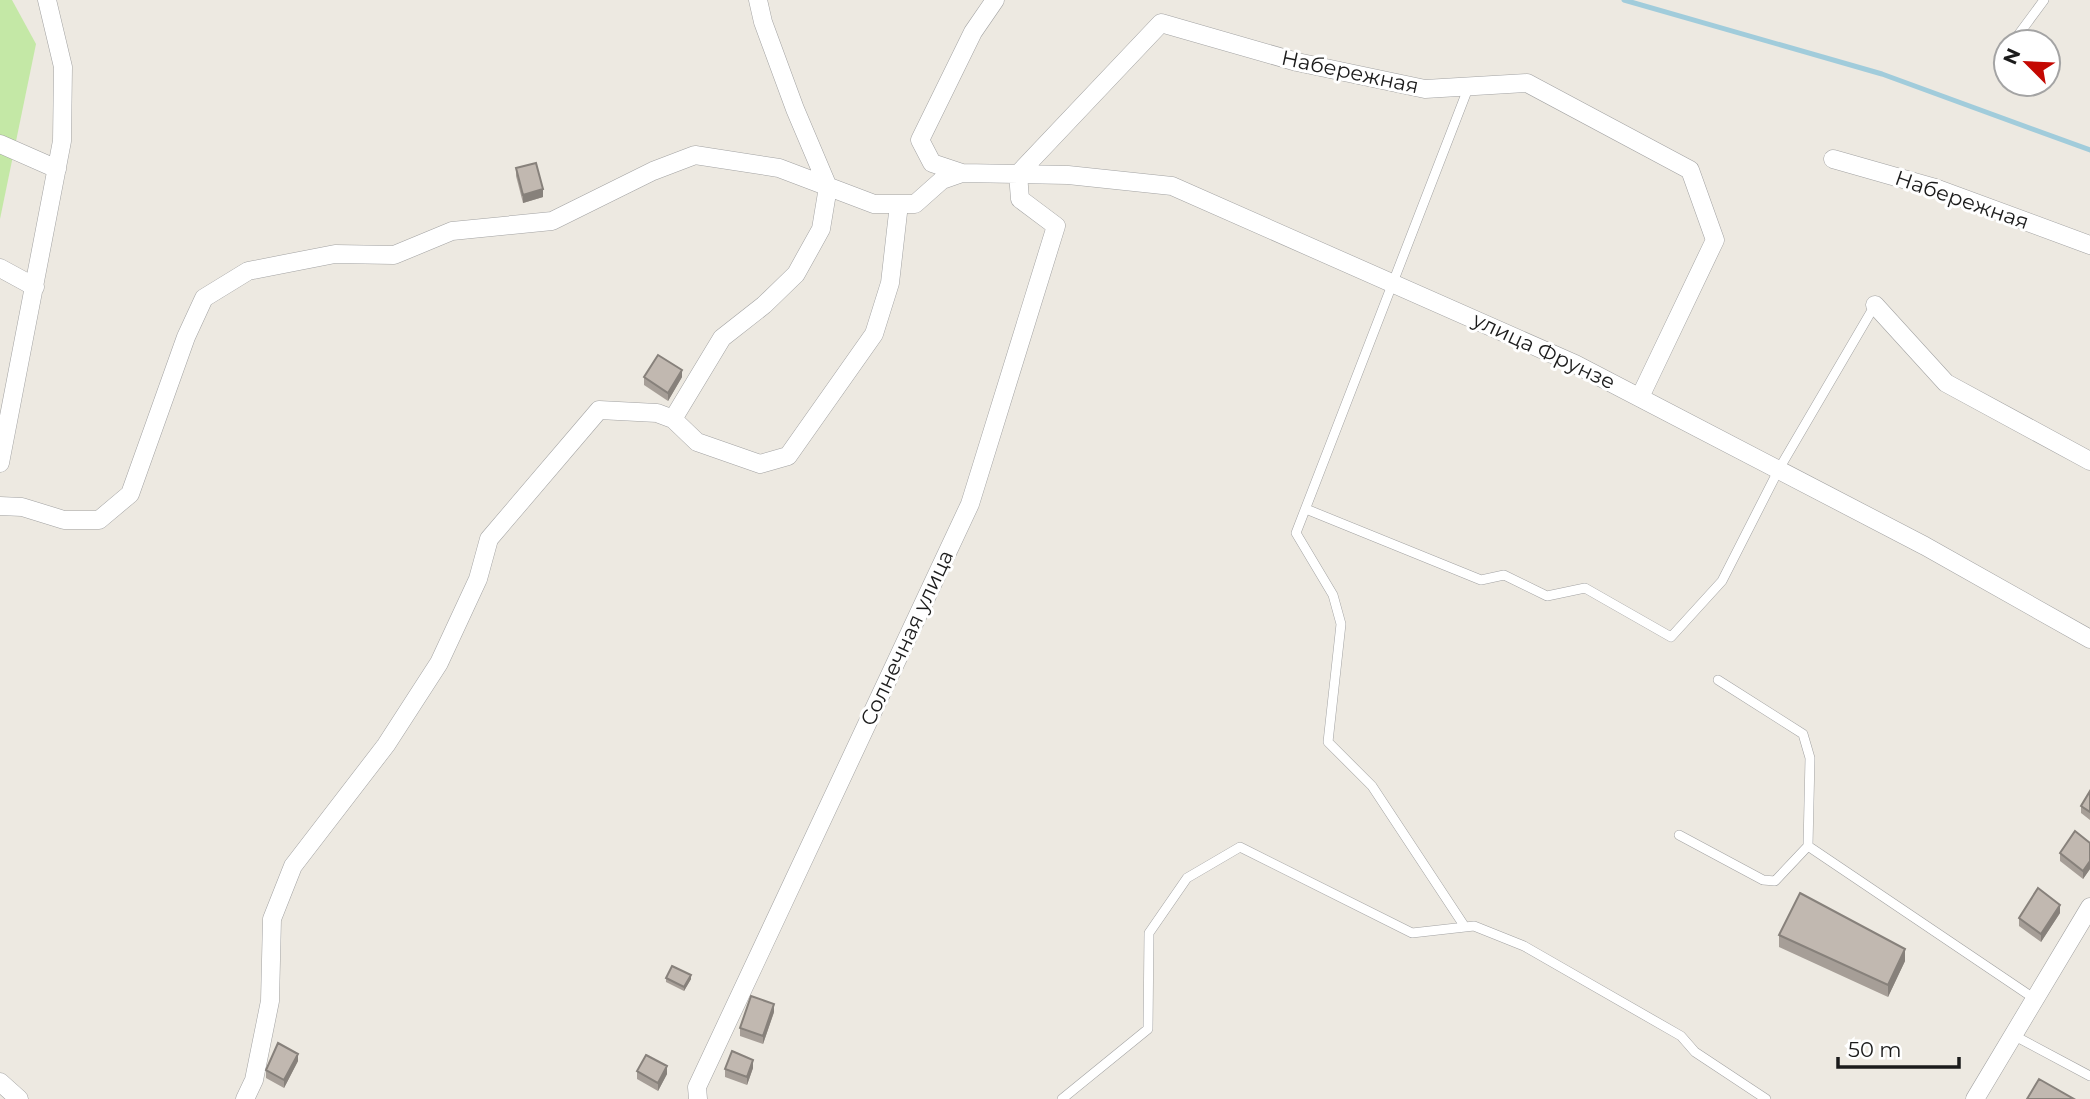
<svg xmlns="http://www.w3.org/2000/svg" width="2090" height="1099" font-family="Montserrat,sans-serif">
  <rect width="100%" height="100%" fill="#ede9e1"/>
  <!-- grass -->
  <path fill="#c4e8a6" d="M0,0H12L36,44L0,219Z"/>
  <g fill="none" stroke-linecap="round" stroke-linejoin="round">
    <!-- stream -->
    <path stroke="#a1ccdb" stroke-width="5" d="M1624,0L1882,74L2090,150"/>
    <!-- service casing -->
    <g stroke="#a2a2a2" stroke-width="10">
      <path id="service" d="M2013,42L2044,0
        M1306,509L1481,580L1504,575L1547,596L1585,588L1671,637L1722,581L1779,469L1875,305
        M1718,680L1803,734L1810,758L1808,846L2035,999
        M1679,835L1763,880L1775,881L1808,846
        M1465,927L1372,786L1328,742L1341,624L1333,595L1296,533L1469,86
        M2013,1035L2090,1076
        M1062,1099L1148,1029L1149,933L1187,878L1240,847L1412,933L1474,926L1524,946L1681,1036L1695,1052L1766,1099"/>
    </g>
    <!-- minor casing -->
    <g stroke="#a2a2a2" stroke-width="19">
      <path id="minor" d="M758,0L763,22L795,109L828,187L821,229L796,274L764,305L722,338L673,419L697,442L760,464L788,456L874,334L890,283L899,204
        M995,0L973,32L920,140L932,163L962,173L1068,175L1172,186L1575,364L1925,546L2090,639
        M0,144L57,169
        M1833,159L1935,188L2090,245
        M0,268L35,287
        M1875,305L1946,383L2090,461
        M0,463L62,141L63,67L47,0
        M0,506L22,507L64,520H99L130,494L186,337L204,298L248,271L335,254L394,255L452,231L552,221L653,171L695,155L779,168L874,204H915L942,180L962,173
        M0,1082L19,1099
        M245,1099L254,1080L270,1001L272,919L293,866L386,745L439,663L478,579L489,539L599,410L657,413L673,419
        M698,1099L697,1087L970,504L1056,226L1020,199L1018,174L1161,23L1297,62L1425,89L1527,83L1690,170L1715,240L1640,397
        M1975,1099L2090,907"/>
    </g>
    <!-- service -->
    <use href="#service" stroke="#fff" stroke-width="9"/>
    <!-- minor -->
    <use href="#minor" stroke="#fff" stroke-width="18"/>
  </g>
  <!-- wall -->
  <path fill="#a69e97" d="M516,168L543,197L523,203L516,176Z
    M644,377H682L668,401L644,385Z
    M2090,791V820L2081,813V806Z
    M2090,843V869L2083,879L2060,861V853Z
    M2060,913L2041,942L2019,926V918Z
    M1779,935L1905,961L1888,997L1779,947Z
    M666,978L691,979L684,991L666,982Z
    M774,1012L763,1044L740,1036V1028Z
    M298,1061L284,1088L266,1078V1070Z
    M753,1068L747,1085L725,1077V1069Z
    M637,1071L667,1074L658,1091L637,1079Z"/>
  <!-- shaded-wall -->
  <path fill="#87817b" d="M543,189V197L523,203V195Z
    M682,370V377L668,401V393Z
    M2090,861V869L2083,879V871Z
    M2060,905V913L2041,942V934Z
    M1905,949V961L1888,997V985Z
    M691,975V979L684,991V987Z
    M774,1004V1012L763,1044V1036Z
    M298,1054V1061L284,1088V1080Z
    M753,1060V1068L747,1085V1077Z
    M667,1066V1074L658,1091V1083Z"/>
  <!-- building -->
  <path fill="#c1b8b0" stroke="#87817b" stroke-width="2" d="M536,163L543,189L523,195L516,168Z
    M658,355L682,370L668,393L644,377Z
    M2090,791V812L2081,806Z
    M2075,831L2090,843V861L2083,871L2060,853Z
    M2038,888L2060,905L2041,934L2019,918Z
    M1800,893L1905,949L1888,985L1779,935Z
    M672,966L691,975L684,987L666,978Z
    M751,996L774,1004L763,1036L740,1028Z
    M278,1043L298,1054L284,1080L266,1070Z
    M732,1051L753,1060L747,1077L725,1069Z
    M646,1055L667,1066L658,1083L637,1071Z
    M2039,1079L2074,1099H2027Z"/>
  <g text-anchor="middle" stroke-width="6" stroke-linejoin="round" paint-order="stroke">
    <!-- street labels -->
    <g font-size="21" fill="#1b1b1b" stroke="#fff">
      <text transform="translate(1350 72) rotate(12)" y="7">Набережная</text>
      <text transform="translate(1962 200) rotate(19)" y="7">Набережная</text>
      <text transform="translate(1544 351) rotate(25)" y="7">улица Фрунзе</text>
      <text transform="translate(907 638) rotate(-65)" y="7">Солнечная улица</text>
    </g>
  </g>
  <!-- north arrow -->
  <g transform="translate(2027 63) rotate(294)"><circle r="33" fill="#ffffff" stroke="#a4a4a4" stroke-width="2"/>
  <path d="M0-5L12 26L0 18L-12 26Z" fill="#c40802"/>
  <text y="-10" font-size="19" font-weight="bold" text-anchor="middle" fill="#1b1b1b">N</text>
  </g>
  <!-- scale -->
  <path d="M1838 1057v10h121v-10" fill="none" stroke="#1b1b1b" stroke-width="3.5"/>
  <text x="1848" y="1057" font-size="21" fill="#1b1b1b" stroke="#ffffff" stroke-width="5" paint-order="stroke">50 m</text>
</svg>
